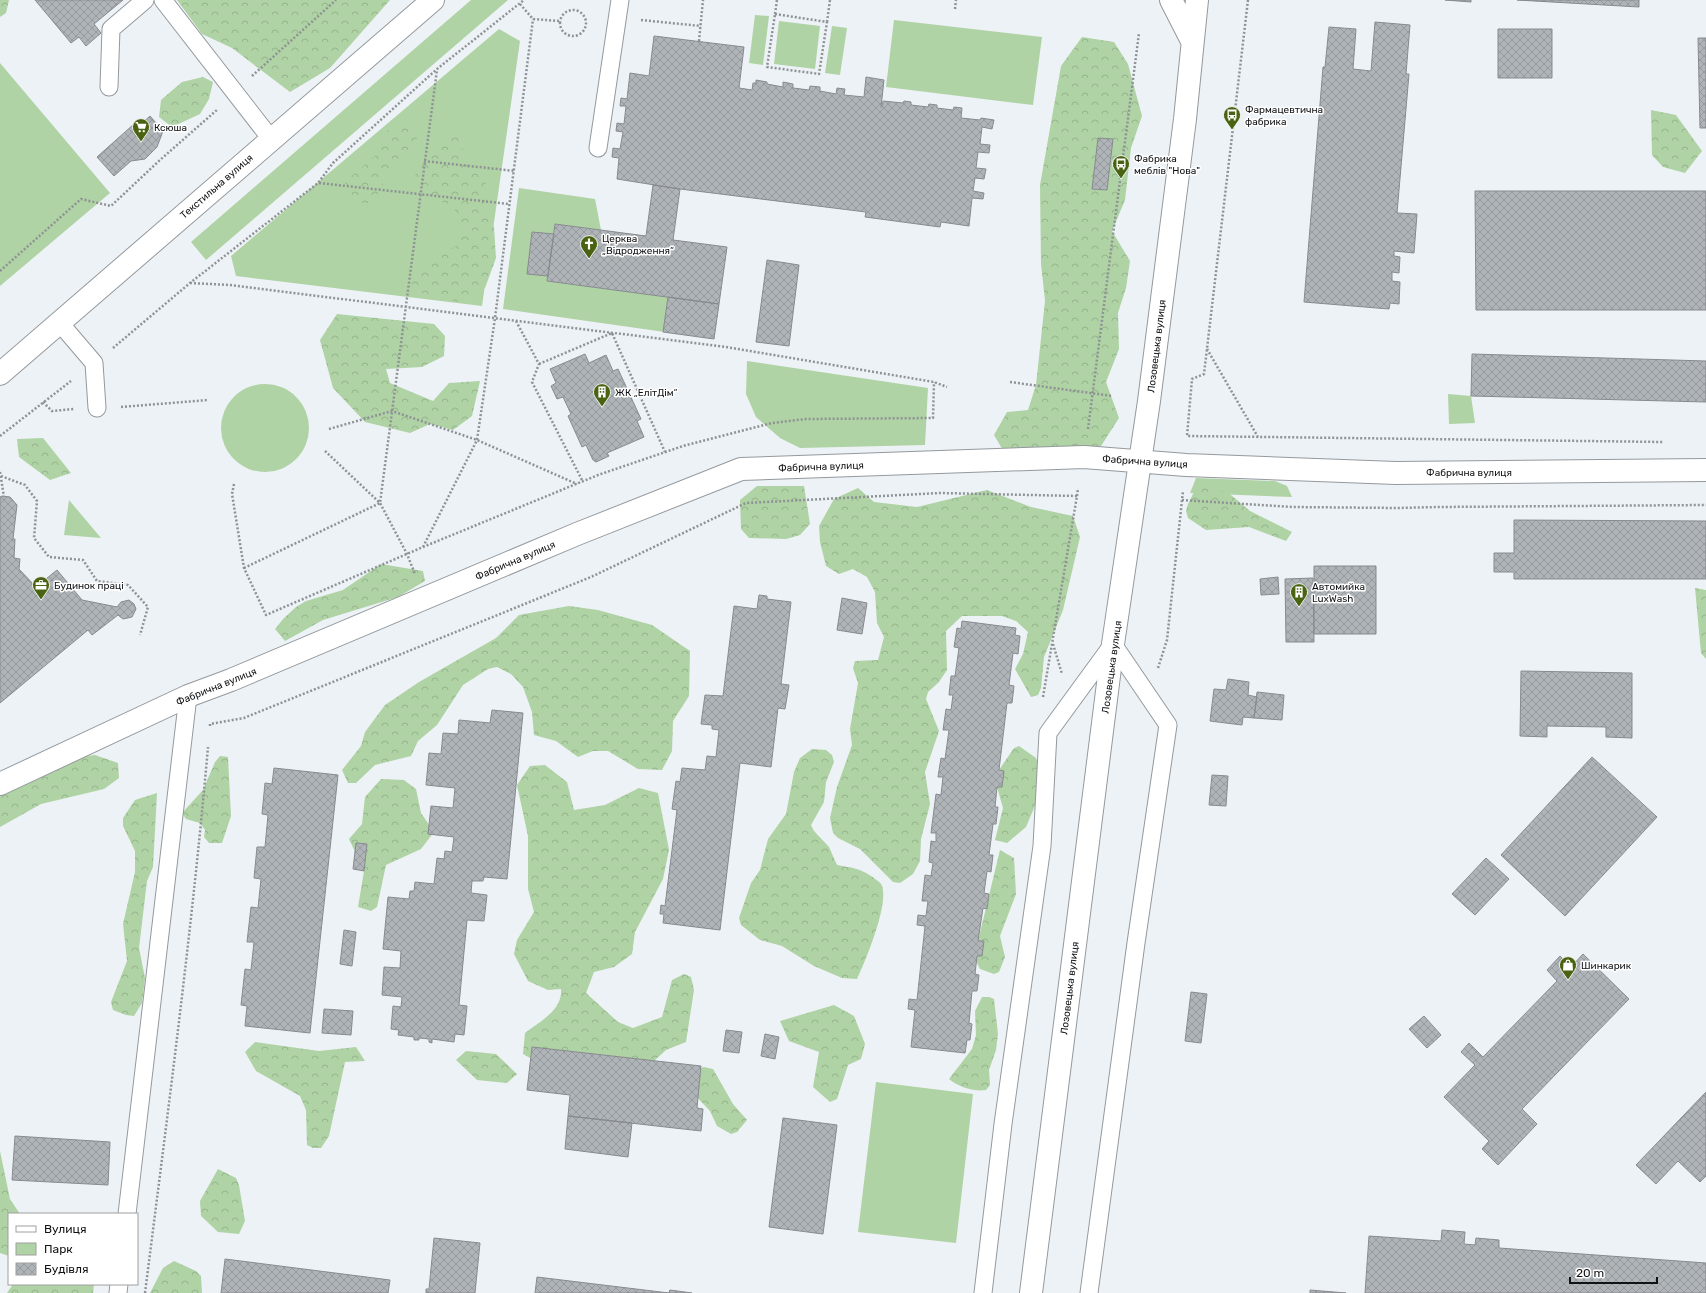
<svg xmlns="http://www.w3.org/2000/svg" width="1706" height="1293" font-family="Rubik,sans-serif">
  <defs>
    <pattern id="forest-crowns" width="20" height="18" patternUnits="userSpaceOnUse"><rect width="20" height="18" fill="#afd3a4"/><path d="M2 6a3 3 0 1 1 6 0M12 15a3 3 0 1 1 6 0" fill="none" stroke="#96b48c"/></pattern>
    <pattern id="building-cross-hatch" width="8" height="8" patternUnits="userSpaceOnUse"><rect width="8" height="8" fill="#afb4b8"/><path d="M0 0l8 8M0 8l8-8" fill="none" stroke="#969a9d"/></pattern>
  </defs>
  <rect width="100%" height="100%" fill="#edf2f6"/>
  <!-- green -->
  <path fill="#afd3a4" d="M471,0H508L206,260L191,242Z
    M755,15L769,16L763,65L749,63Z
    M894,20L1042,37L1033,105L886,87Z
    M779,21L820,26L815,69L774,64Z
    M832,26L847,28L840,75L825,73Z
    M499,29L520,41L482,306L236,276L231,256Z
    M0,63L110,193L0,286Z
    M519,188L595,199L601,230L555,224L547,281L719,304L714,339L503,309Z
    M747,361L928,388L925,445L800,448L780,438L756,417L746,394Z
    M221 428a44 44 0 1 1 88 0a44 44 0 1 1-88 0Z
    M1448,394L1471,396L1475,423L1449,424Z
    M1196,478L1275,481L1287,486L1292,497L1190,493Z
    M69,500L101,538L64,535Z
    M876,1082L973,1094L956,1243L858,1232Z"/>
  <!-- forest -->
  <path fill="url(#forest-crowns)" d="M0,0H9L6,13L0,17Z
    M177,0H390L330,68L290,92L232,48L202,34Z
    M1082,37L1114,42L1128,64L1142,116L1131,148L1125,200L1112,231L1130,261L1126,288L1118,313L1119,349L1106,382L1119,418L1101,446L1007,457L994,435L1007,412L1028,410L1036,385L1045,301L1041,264L1040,185L1061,66Z
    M203,77L213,82L209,99L200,114L172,127L159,117L161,100L182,82Z
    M1651,110L1676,115L1702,151L1685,173L1663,167L1652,155Z
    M410,121L418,127L415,155L390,170L373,203H355L340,196L346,181L376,155L384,133L399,123Z
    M458,127L461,145L469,166L486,174L485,206L494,227L496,258L485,288L464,303L420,293L407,278L421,266L457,245L460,225L453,205L430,199L412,184L418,167L425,155L432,154L442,136Z
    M337,314L434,324L445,336L444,356L422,367L386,369L390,383L433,401L449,383L480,381L472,416L453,430L430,424L410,433L365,422L333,388L320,340Z
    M43,438L71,473L50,480L19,457L17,439Z
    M757,486H804L810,524L800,535L786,539L749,538L741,529L740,500Z
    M1213,487L1231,495L1250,511L1292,532L1286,541L1249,527L1206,530L1188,518L1186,511L1188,504L1194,492L1200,488Z
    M858,488L874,502L917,507L987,490L1031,507L1073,516L1080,537L1063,610L1044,657L1041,688L1038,695L1031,697L1015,669L1023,654L1028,632L1016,621L1002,616H962L946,631L947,670L939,682L928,692L926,699L939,731L925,772L930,804L921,839L920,861L913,874L900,883L893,882L860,849L838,838L833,833L830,818L837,787L852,745L850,729L858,683L853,668L855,661L878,660L884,637L877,623L875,592L867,577L853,569L839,574L826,566L820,542L819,526L834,499Z
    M381,564L423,571L425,581L398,597L323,620L285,641L275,629L284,618L296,607L306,601L343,590Z
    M1695,588L1706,590V659L1701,653Z
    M569,606L598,610L652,625L690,651L689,696L673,721L672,751L662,770L638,769L608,751H593L578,757L556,741L534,735L532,712L523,687L511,674L497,667L488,669L463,685L437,725L418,741L411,756L375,765L356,783H348L342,770L361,746L365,732L385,705L419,682L496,638L519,615Z
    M1019,746L1036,758L1038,763L1037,801L1026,827L1007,843L995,840L1003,808L997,787L999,770L1014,748Z
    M812,749L826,750L832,755L834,762L826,782L824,802L811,825L814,831L829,847L837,865C853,868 860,868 874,878C876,880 880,882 881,884C891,900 865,962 857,979L842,978L814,966L782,946L760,940L741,925L739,918L751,883L760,870L768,839L786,814L794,772L800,758Z
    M95,755L118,763L119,778L104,789L41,804L0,827V789L71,758Z
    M220,756L228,757L231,816L222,843H209L204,837L205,830L200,823L186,819L182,813L203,790L215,762Z
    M545,765L567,782L574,810L605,805L639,788L658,793L669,850L663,879L635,932L632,954L614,967L594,972L586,993L618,1022L633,1028L662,1017L672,980L684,974L691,977L694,990L686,1042L666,1050L644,1070L537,1062L523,1054L525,1033C539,1022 563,1010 561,989L548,990L528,981L514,954L517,940L534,912L528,889V836L517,785L530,766Z
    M381,779L404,780L416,789L421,813L434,832L421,849L386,865L377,907L371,911L358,907L364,871L349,839L362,824L365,797Z
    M157,793L153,867L147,881L139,948L145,978L142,1003L134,1016L126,1015L113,1010L111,1002L127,961L123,924L135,872V851L123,826V818L135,800Z
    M1000,850L1014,858L1016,894L1000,936L1005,957L999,972L994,974L980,969L975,959L978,941Z
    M982,997H989L994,999L998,1034L996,1050L989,1070L990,1085L986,1090C973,1092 959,1087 949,1079L972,1049L976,1035L975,1011Z
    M834,1005L854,1016L865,1044L861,1059L848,1065L837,1099L830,1102L813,1087L819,1052L789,1041L780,1021Z
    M255,1042L319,1051L356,1047L365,1061L345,1062L329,1136L321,1148H313L307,1145L306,1110L300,1096L256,1071L245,1052Z
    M466,1051L496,1054L517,1074L507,1083L477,1080L456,1060Z
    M704,1067L713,1069L733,1104L747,1120L737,1132L731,1134L717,1126L710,1111L693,1093L695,1071Z
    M0,1151L10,1199L20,1214H9V1256L0,1253Z
    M218,1169L236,1178L239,1185L245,1221L239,1234L218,1232L201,1216L200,1201Z
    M174,1261L196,1271L201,1276L202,1293H150L163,1268Z
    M13,1284H94L93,1293H7Z"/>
  <!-- building -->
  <path fill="url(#building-cross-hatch)" stroke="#878b8f" d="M35,0H123L94,24L101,33L86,46L79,37L71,43Z
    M1445,0H1471V2Z
    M1517,0H1639V7Z
    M1375,22L1410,25L1406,74H1409L1397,213L1417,214L1414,253L1394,251V256L1400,257L1399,273L1392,272V281L1400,282L1399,304L1390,303L1389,309L1304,302L1323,67H1325L1329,27L1356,29L1353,69L1371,71Z
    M1498,29H1552V78H1498Z
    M654,36L744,47L739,88L752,90L753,83H756V80L767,82V84L783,87V82L793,84V88L809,90L810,86L820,87V91L836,94L837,88L845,89L844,95L864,97L866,77L884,80L881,107H882L883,101L903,103L904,101L911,102V105L928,107L929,104L937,105V108L953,110L954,107L962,108L961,118L980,120L981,118L994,120L992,129L982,127L980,144L990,145L989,153L978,152L976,168L986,169L984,179L975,178L973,191L984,193L983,199L972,198L969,226L941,222L940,227L865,217L866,212L680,189L617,179L619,158L612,157L613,148L620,149L623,132L616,131L617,123L624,124L626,106H620L621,98L627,99L630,73L649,76Z
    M1698,38H1706V128H1700Z
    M150,116L163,131L157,147L145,159L131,161L114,176L97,157L134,124L137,128Z
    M1098,138L1113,139L1107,190L1092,189Z
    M653,185L680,189L673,240L727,247L719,304L547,281L555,224L646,236Z
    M1475,191H1706V310H1476Z
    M532,232L554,234L548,276L527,274Z
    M767,260L799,265L789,346L756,342Z
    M668,297L719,304L714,339L663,332Z
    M585,354L589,363L606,355L613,371L618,369L641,419L637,421L644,437L607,453L609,456L596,462L593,460L586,445L582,447L568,416L571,414L563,397L557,399L551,386L556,383L550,369Z
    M1472,354L1706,361V402L1471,396Z
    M2,496L10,497L17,505L13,539H15L14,558L20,559L19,569L36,587L57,570L82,600L117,607L121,602L129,600L134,604L136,609L132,617L123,619L118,615L92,635L88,630L0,703V497Z
    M1514,520L1706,521V579H1514V572H1494V553H1514Z
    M1314,566H1376V634H1314Z
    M1278,577L1279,594L1261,595L1260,579Z
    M1313,578L1314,642H1286L1285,579Z
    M759,595L767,596V599L791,602L781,684L789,685L785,709L778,708L771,767L740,763L720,930L663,923L664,914H660L661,905L665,906L677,810L672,809L676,781L680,782L682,768L705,770L707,756L716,757L719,730L712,729V725L701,724L705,695L723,696L734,606L757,609Z
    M842,598L867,603L862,634L837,630Z
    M962,621L1016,628L1015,635L1020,636L1018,654L1013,653L1009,685L1014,686L1012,703H1007L999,770L1004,771L1002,787H997L995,807H998L996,824H993L989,855H993L991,872L987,871L984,893L989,894L987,909L983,908L978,941H984L982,956H977L975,974L979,975L977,991H972L969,1023L972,1024L970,1040H967L965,1053L911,1047L915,1010L908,1009L909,999L917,1000L925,926L917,925L918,915L926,916L928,901H922L925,875L931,876L933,863L929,862L931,841L936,842V833H931L936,794L941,795L943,777H938L941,758L945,759L949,730H943L946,709L951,710L953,695H949L951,676H955L959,648L954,647L957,628L961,629Z
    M1521,671L1632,673V738L1606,737V727L1547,726V737L1520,736Z
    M1228,679L1249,682L1248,695L1257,697L1254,718L1243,717L1242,725L1210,721L1214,689L1226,690Z
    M1257,692L1284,695L1282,720L1254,718Z
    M492,710L523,713L507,879L484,877L483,881H472L471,893L487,895L484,921L467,920L459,1005L467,1006L464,1035L455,1034L454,1042L432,1039V1043L429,1042V1039L419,1038V1040H414V1037L398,1035L399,1030L391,1029L393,1006L401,1007L402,997L382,995L384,967L400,968L401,951L383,949L388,897L409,899L410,891H414L415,882L434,884L437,858L444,859L445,851L452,852L454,837L428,834L431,806L453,808L455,788L426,785L429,753L441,754L443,733L458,734L459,720L490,723Z
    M1592,757L1657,817L1565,916L1501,855Z
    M274,768L338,775L310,1033L245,1026L247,1006L241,1005L245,969L251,970L254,942H247L251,907L258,908L261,879L254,878L257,847H265L268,815L262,814L265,783L272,784Z
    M1212,775L1228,776L1226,806L1209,805Z
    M356,843L367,844L364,871L353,869Z
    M1486,858L1509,879L1475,915L1452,894Z
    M344,930L356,932L352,966L340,964Z
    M1583,954L1629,999L1522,1109L1537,1124L1498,1165L1482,1149L1489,1141L1444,1097L1475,1065L1461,1052L1469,1043L1483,1057L1557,981L1547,970L1560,956L1571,967Z
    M1191,992L1207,994L1201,1043L1185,1041Z
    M324,1009L353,1011L351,1035L322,1033Z
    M1424,1016L1441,1035L1427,1048L1409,1029Z
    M726,1030L742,1032L739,1053L723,1051Z
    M765,1034L779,1037L775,1059L761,1056Z
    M532,1047L701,1066L697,1108L703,1109L701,1131L568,1116L570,1095L527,1090Z
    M1706,1092V1176L1700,1182L1678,1161L1656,1184L1636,1165Z
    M568,1116L632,1123L628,1157L565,1149Z
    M783,1118L837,1125L823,1234L769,1227Z
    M15,1136L110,1142L108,1185L12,1180Z
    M1442,1230L1465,1232L1464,1244L1475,1245L1476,1238L1499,1240V1248L1706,1263V1293H1365L1369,1236L1441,1241Z
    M434,1238L480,1243L475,1293H426V1289H429Z
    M225,1259L390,1280L388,1293H221Z
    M537,1277L669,1293L670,1290L669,1293H535Z
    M670,1290L692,1293H669Z
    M1310,1290L1346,1293H1310Z"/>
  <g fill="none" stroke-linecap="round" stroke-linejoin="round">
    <!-- service casing -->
    <g stroke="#94999d" stroke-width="19">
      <path id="service" d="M163,0L271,139
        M109,87L111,29L145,0
        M598,148L620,0
        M59,322L94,363L97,408
        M127,1214L188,696
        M118,1293L119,1284
        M983,1293L1003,1124L1042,846L1048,733L1113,644L1168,725L1136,943L1089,1293"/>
    </g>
    <!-- minor casing -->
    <g stroke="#94999d" stroke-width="24">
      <path id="minor" d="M1171,0L1192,41
        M0,784L188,696L231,680L577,534L741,469L1084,457L1186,465L1396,473L1706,470
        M1031,1293L1113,644L1149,401L1185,119L1197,0"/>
    </g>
    <!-- tertiary casing -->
    <g stroke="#94999d" stroke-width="24">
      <path id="tertiary" d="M0,374L433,0"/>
    </g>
    <!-- path -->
    <path stroke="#8e9295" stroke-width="2.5" stroke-dasharray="2 2" stroke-linecap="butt" d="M1248,0L1204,374L1192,379L1187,436L1664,442
      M520,4L533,19L559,21
      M955,9L956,0
      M560 23a13 13 0 1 1 26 0a13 13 0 1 1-26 0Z
      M775,14L827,22L819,74L767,67Z
      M775,14L777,0
      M641,20L701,26
      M827,22L830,0
      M699,41L703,0
      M252,76L336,0
      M424,161L515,171
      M319,183L509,204
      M0,271L81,199L111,206L160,160L218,109
      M190,283L230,285L726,347L934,382L947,387
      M516,321L539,364L532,382L583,482
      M113,348L190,283L318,183L333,163L437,69L524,0
      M1207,349L1258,437
      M539,364L612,333L665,452
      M1010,382L1112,396
      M43,402L52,411L74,409
      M121,407L208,400
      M329,429L392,411L477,440L577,484
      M1088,429L1139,33
      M0,436L71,381
      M325,451L380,503L407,554L415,574
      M0,472L4,497
      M1,476L25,485L37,501L34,538L49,557L83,560L97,581L128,585L148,607L140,635
      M234,484L232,494L244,568L266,615L423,547L598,475L683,446L772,423L806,419L933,418L934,382
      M1077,496L1078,488
      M1182,500L1292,507L1397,508L1439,507L1706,505
      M423,547L477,440L495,318L533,19
      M244,568L380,503L437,70
      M1053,644L1062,674
      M1158,668L1167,640L1183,491
      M210,726V724L244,718L591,577L746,503L940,493L1077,496L1043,697
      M145,1293C168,1111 192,930 208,747"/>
    <!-- service -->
    <use href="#service" stroke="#fff" stroke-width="17"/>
    <!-- minor -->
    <use href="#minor" stroke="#fff" stroke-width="22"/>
    <!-- tertiary -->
    <use href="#tertiary" stroke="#fff" stroke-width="22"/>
  </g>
  <!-- icons -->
  <defs>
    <g id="bus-pin" transform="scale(0.9)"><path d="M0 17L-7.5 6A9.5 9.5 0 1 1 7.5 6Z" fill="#4a6312" stroke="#fff"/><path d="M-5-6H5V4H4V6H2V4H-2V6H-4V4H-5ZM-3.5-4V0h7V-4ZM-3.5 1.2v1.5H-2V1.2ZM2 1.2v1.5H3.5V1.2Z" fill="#fff"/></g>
    <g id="supermarket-pin" transform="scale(0.9)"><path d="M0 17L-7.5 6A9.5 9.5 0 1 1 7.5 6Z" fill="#4a6312" stroke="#fff"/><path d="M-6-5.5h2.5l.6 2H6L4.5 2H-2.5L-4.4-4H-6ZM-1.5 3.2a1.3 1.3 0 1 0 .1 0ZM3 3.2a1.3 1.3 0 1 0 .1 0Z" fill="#fff"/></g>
    <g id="church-pin" transform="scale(0.9)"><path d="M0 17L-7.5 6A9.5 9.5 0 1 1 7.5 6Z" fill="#4a6312" stroke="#fff"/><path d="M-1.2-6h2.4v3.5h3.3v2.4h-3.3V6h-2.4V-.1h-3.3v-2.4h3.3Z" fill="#fff"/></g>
    <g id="building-pin" transform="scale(0.9)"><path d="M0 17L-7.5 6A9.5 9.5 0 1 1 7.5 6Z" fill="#4a6312" stroke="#fff"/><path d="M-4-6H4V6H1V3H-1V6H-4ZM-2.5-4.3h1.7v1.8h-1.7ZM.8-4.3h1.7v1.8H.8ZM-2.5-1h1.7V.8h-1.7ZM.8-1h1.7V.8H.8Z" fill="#fff"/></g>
    <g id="office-pin" transform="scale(0.9)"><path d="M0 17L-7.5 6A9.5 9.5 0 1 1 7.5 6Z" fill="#4a6312" stroke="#fff"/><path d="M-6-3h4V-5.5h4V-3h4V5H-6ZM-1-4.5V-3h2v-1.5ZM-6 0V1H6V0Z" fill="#fff"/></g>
    <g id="shop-pin" transform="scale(0.9)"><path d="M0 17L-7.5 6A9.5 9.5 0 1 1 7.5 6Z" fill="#4a6312" stroke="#fff"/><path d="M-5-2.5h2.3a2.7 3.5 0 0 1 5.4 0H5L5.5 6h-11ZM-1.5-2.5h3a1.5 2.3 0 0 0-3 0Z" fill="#fff"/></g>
  </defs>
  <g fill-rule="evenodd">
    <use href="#bus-pin" x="1232" y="115"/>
    <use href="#supermarket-pin" x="141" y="127"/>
    <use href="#bus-pin" x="1121" y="164"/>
    <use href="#church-pin" x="589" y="244"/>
    <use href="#building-pin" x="602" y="392"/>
    <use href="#office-pin" x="41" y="585"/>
    <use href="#building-pin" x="1299" y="592"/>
    <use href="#shop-pin" x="1568" y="965"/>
  </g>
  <g text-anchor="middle" stroke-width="3" stroke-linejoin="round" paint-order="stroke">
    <!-- poi labels -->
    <g font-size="10" fill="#111214" stroke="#fff" text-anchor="start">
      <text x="1245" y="113">Фармацевтична<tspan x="1245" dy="12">фабрика</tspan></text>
      <text x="154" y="131">Ксюша</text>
      <text x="1134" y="162">Фабрика<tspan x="1134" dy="12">меблів "Нова"</tspan></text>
      <text x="602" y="242">Церква<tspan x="602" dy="12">„Відродження“</tspan></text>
      <text x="615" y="396">ЖК „ЕлітДім“</text>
      <text x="54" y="589">Будинок праці</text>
      <text x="1312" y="590">Автомийка<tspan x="1312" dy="12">LuxWash</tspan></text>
      <text x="1581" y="969">Шинкарик</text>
    </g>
    <!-- street labels -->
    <g font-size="10" fill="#111214" stroke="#fff">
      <text transform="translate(216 186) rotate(-41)" y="4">Текстильна вулиця</text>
      <text transform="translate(1156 346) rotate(-83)" y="4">Лозовецька вулиця</text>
      <text transform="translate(1145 461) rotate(4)" y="4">Фабрична вулиця</text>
      <text transform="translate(821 466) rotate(-2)" y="4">Фабрична вулиця</text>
      <text x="1469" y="476">Фабрична вулиця</text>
      <text transform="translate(515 560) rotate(-23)" y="4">Фабрична вулиця</text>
      <text transform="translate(1111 667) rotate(-82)" y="4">Лозовецька вулиця</text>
      <text transform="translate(216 686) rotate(-22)" y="4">Фабрична вулиця</text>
      <text transform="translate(1069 988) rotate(-83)" y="4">Лозовецька вулиця</text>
    </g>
  </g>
  <!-- legend -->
  <rect x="8" y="1213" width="130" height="72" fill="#ffffff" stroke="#a0a0a1"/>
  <rect x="16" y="1226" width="20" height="6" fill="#ffffff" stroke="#a0a0a1"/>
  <text x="44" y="1233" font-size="12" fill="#111214">Вулиця</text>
  <rect x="16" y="1243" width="20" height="12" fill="#afd3a4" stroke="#a0a0a1"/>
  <text x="44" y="1253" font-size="12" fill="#111214">Парк</text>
  <rect x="16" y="1263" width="20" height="12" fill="url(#building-cross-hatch)" stroke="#a0a0a1"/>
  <text x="44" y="1273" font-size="12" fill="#111214">Будівля</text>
  <!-- scale -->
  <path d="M1570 1277v6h87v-6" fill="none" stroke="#111214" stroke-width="2"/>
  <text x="1576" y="1277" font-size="12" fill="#111214" stroke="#ffffff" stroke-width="3" paint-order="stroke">20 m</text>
</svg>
